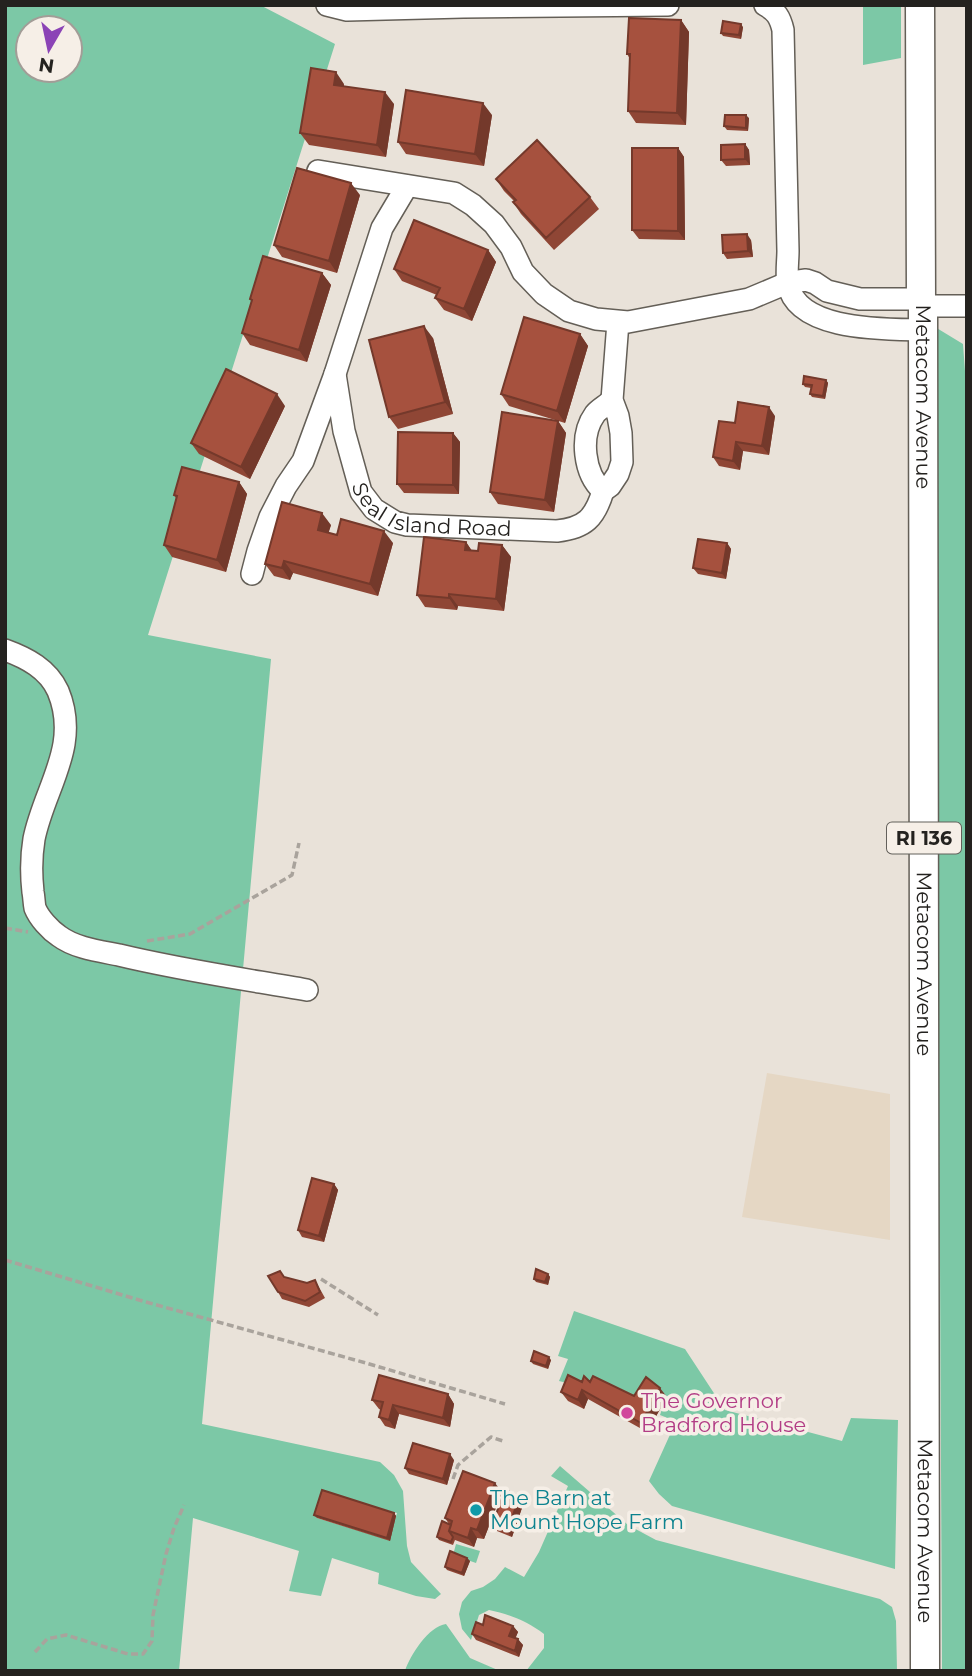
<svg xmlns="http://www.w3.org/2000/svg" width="972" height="1676" font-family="Montserrat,sans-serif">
  <rect width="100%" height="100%" fill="#e9e2d9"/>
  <!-- commercial -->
  <path fill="#e5d7c4" d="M767,1073L890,1094V1240L742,1217Z"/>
  <!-- green -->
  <path fill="#7cc8a6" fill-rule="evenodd" d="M5,5H260L335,44L148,635L271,659L202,1424L380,1462L394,1475L403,1491L407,1546L411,1562L441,1594L435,1599L416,1596L378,1584L379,1573L332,1558L321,1596L289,1591L299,1551L193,1518L179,1671H5ZM28,28H70V70H28ZM324,1493L397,1513L389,1540L317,1518Z
    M863,5H901V58L863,65Z
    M935,327L963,344L967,398V1671H942L940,1264L932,1003Z
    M574,1311L685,1349L725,1410L842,1441L851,1418L898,1420L895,1569L672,1506L659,1494L649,1481L673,1428L670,1419L660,1415L666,1397L641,1405L575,1385L559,1381L568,1359L558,1356Z
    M560,1466L628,1525L656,1540L880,1599L892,1607L896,1621L897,1671H526L544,1648V1634C527,1621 509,1614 489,1610L479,1615L471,1640L462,1629L459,1614L462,1602L471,1591L483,1587L495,1579L505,1567L524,1577L539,1552L568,1486L551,1476Z
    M456,1544L480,1551L476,1563L453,1555Z
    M446,1624L470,1658L500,1671H405C410,1655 429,1626 446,1624Z"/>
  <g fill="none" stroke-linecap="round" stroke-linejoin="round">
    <!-- minor casing -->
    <g stroke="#645f57" stroke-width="24">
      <g id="minor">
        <path d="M327,5L347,10L463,7L668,5"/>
        <path d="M765,5C776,11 780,17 783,30L788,251C788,261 786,274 788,284C797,332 887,329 923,330"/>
        <path d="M318,171L454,193L473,205L494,224L511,247L523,272L544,294L569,311L596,319L628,322L749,299L787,283L799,281L806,280L815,283L827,291L860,299H921"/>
        <path d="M923,306H967"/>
        <path id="s1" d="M335,374L344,431L361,492L374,509L395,522L407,525L557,531C585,528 595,518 603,491C584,474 579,436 595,414C599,409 607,405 612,400"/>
        <path d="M603,491L610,486L618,474L622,462L621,433L618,416L612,400L618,322"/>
        <path d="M252,574L258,551L270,517L286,486L303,461L335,374L382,228L407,186"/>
        <path d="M5,650C27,658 48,669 58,691C81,746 44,788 34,839C31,857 31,874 33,892C34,897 34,903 35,908C39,918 50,930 59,936C75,948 99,951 119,955C181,970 244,979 307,990"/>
      </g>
    </g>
    <!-- major casing -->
    <g stroke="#645f57" stroke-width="31">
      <g id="major">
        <path id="s2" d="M920,5L921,299L923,306L925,1671"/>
      </g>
    </g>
    <!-- path -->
    <path stroke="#a9a39c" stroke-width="3.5" stroke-dasharray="7 3.5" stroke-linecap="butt" d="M5,928L28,932
      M147,941L190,934L292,875L299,843
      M5,1260L146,1302L366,1363L505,1404
      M321,1279L378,1315
      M453,1479L458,1465L491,1437L503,1441
      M35,1652L47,1639L66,1635L128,1654H143L152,1641L153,1615L166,1554L174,1528L184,1505"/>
    <!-- minor -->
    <use href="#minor" stroke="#fff" stroke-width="21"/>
    <!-- major -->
    <use href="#major" stroke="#fff" stroke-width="28"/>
  </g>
  <!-- wall -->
  <path fill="#8f4635" d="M681,20L689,32L686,125L636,123L628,111L630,59L627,54Z
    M743,27L741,39L723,36L721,33Z
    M344,84V86L394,104L386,157L309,145L300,133Z
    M492,115L484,166L406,154L398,142Z
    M749,118L748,131L727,130L724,126Z
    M745,144L749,150L750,165L726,166L721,160Z
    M678,148L684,157L685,240L639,239L632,230Z
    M496,179L590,197L599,209L554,250L521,214L513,202L514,201L504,191Z
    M360,195L337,273L282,257L274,245Z
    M751,240L753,257L727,259L723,253Z
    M488,250L496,262L472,321L444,310L435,298L437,295L402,281L394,269Z
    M322,273L331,285L307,362L250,345L242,333L252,302L250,299Z
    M580,334L588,346L565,423L509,406L501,394Z
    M433,338L453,414L398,429L389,417Z
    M826,380L828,383L825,399L812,397L810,394L811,388L805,387L803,384Z
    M285,406L250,479L199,454L191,443Z
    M775,416L769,455L743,451L740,470L719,466L713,457L735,423Z
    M558,421L566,433L554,512L498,504L490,492Z
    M453,433L460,442L459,494L404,493L397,484Z
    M239,482L247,494L226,572L172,557L164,545L176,498L174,495Z
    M331,525L328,533L337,535L393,543L378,596L293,573L290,580L274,576L265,564Z
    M466,542L472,551H478L502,545L511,557L504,611L458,606L457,610L425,607L417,595Z
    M727,543L731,549L726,579L698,574L693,568Z
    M334,1184L338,1190L324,1242L302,1237L298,1230Z
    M548,1274L550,1277L548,1285L536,1282L534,1279Z
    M284,1277L307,1283L315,1280L325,1298L309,1307L282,1299L278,1292Z
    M551,1360L548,1369L533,1364L531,1361Z
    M582,1382H590L634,1396L667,1397L647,1432L588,1399L584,1409L568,1401L561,1392Z
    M448,1394L454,1404L450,1427L399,1414L395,1429L385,1426L379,1417L381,1410L379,1409L372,1400Z
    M454,1460L447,1485L409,1474L405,1468Z
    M502,1492L484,1539L477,1538L474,1547L455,1540L453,1545L439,1540L437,1537L449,1524L445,1518Z
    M524,1502L512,1537L497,1531L492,1525Z
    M394,1513L396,1516L390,1541L317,1518L314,1515Z
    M467,1558L470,1561L464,1576L447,1570L445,1567Z
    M483,1625L513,1626L518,1632L515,1638L523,1645L519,1657L476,1640L472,1634Z"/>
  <!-- shaded-wall -->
  <path fill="#74392b" d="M681,20L689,32L686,125L677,113Z
    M741,24L743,27L741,39L739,35Z
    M336,72L344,84L342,97L334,85Z
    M385,92L394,104L386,157L377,145Z
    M483,103L492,115L484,166L475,154Z
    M746,115L749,118L748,131L746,128Z
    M745,144L749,150L750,165L745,159Z
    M678,148L684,157L685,240L678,231Z
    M351,183L360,195L337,273L329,261Z
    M747,234L751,240L753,257L748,251Z
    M488,250L496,262L472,321L464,309Z
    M322,273L331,285L307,362L299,350Z
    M424,326L433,338L453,414L445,402Z
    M580,334L588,346L565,423L557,411Z
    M826,380L828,383L825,399L823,396Z
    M277,394L285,406L250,479L241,467Z
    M769,407L775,416L769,455L762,446Z
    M558,421L566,433L554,512L545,500Z
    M453,433L460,442L459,494L453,485Z
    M736,442L743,451L740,470L733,461Z
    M239,482L247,494L226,572L217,560Z
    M322,513L331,525L326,541L318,530Z
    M384,531L393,543L378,596L370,584Z
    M466,542L474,554L465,550Z
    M727,543L731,549L726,579L722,573Z
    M502,545L511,557L504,611L496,599Z
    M284,561L293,573L290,580L282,568Z
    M449,594L458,606L457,610L449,598Z
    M334,1184L338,1190L324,1242L319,1236Z
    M548,1274L550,1277L548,1285L545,1282Z
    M549,1357L551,1360L548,1369L546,1366Z
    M660,1388L667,1397L647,1432L641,1423Z
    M582,1390L588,1399L584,1409L578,1400Z
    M448,1394L454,1404L450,1427L443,1418Z
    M393,1405L399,1414L395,1429L389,1420Z
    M450,1454L454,1460L447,1485L443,1479Z
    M495,1483L502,1492L484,1539L477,1530Z
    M520,1496L524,1502L512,1537L507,1531Z
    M394,1513L396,1516L390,1541L387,1538Z
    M471,1528L477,1538L474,1547L468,1538Z
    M467,1558L470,1561L464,1576L462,1573Z
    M513,1626L518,1632L514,1642L509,1636Z
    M518,1639L523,1645L519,1657L515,1651Z"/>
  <!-- building -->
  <path fill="#a6513e" stroke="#74392b" stroke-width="2" d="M629,18L681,20L677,113L628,111L630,54H627Z
    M723,21L741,24L739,35L721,33Z
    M311,68L336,72L334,85L385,92L377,145L300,133Z
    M406,90L483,103L475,154L398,142Z
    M725,115H746V128L724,126Z
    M537,140L590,197L546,238L513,202L516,200L496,179Z
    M745,144V159L721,160V145Z
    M632,148H678V231L632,230Z
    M297,168L351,183L329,261L274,245Z
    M414,220L488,250L464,309L435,298L440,288L394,269Z
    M747,234L748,251L723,253L722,235Z
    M263,256L322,273L299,350L242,333L252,300L250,299Z
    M524,317L580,334L557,411L501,394Z
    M424,326L445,402L389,417L369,340Z
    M226,369L277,394L241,467L191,443Z
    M804,376L826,380L823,396L810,394L812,385L803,384Z
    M738,402L769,407L762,446L736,442L733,461L713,457L719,421L735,423Z
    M502,412L558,421L545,500L490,492Z
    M398,432L453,433V485L397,484Z
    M182,467L239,482L217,560L164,545L177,496L174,495Z
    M282,502L322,513L318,530L337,535L341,519L384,531L370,584L284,561L282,568L265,564Z
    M424,537L466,542L465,550L478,551L479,543L502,545L496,599L449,594V598L417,595Z
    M698,539L727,543L722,573L693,568Z
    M312,1178L334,1184L319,1236L298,1230Z
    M536,1269L548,1274L545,1282L534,1279Z
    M280,1271L284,1277L307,1283L315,1280L320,1292L305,1301L278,1292L268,1276Z
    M534,1351L549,1357L546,1366L531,1361Z
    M379,1375L448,1394L443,1418L393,1405L389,1420L379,1417L383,1402L372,1400Z
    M568,1375L582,1382L584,1376L590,1382L593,1376L634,1396L646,1377L660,1388L641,1423L582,1390L578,1400L561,1392Z
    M413,1443L450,1454L443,1479L405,1468Z
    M463,1471L495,1483L477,1530L471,1528L468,1538L449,1531L452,1521L445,1518Z
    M322,1490L394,1513L387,1538L314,1515Z
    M505,1490L520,1496L507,1531L492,1525Z
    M442,1521L451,1525L449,1531L453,1537L451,1542L437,1537Z
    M450,1551L467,1558L462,1573L445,1567Z
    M485,1615L513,1626L509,1636L518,1639L515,1651L472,1634L476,1622L483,1625Z"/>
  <!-- markers -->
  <circle fill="#d1479c" stroke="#f6efe7" stroke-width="2.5" cx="627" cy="1413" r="7"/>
  <circle fill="#0f9aa8" stroke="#f6efe7" stroke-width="2.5" cx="476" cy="1510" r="7"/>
  <g text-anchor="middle" stroke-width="7" stroke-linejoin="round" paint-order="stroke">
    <!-- shield labels -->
    <rect fill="#f6efe7" stroke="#63605b" stroke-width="2" x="887" y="822.5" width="74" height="31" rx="5"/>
    <g font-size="19" font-weight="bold" fill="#24221f">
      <text x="924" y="845">RI 136</text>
    </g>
    <!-- street labels -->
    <g font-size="21" fill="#24221f" stroke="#f6efe7">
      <text dy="7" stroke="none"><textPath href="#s2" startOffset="392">Metacom Avenue</textPath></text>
      <text dy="7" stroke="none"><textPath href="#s1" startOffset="198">Seal Island Road</textPath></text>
      <text dy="7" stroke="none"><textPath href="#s2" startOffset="959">Metacom Avenue</textPath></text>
      <text dy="7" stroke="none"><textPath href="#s2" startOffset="1526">Metacom Avenue</textPath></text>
    </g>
    <!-- hotel labels -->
    <g font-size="21" fill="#b23c85" stroke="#f6efe7" text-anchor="start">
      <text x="641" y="1408">The Governor<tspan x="641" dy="24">Bradford House</tspan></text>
    </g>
    <!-- culture labels -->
    <g font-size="21" fill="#0d838f" stroke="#f6efe7" text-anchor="start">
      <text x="490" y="1505">The Barn at<tspan x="490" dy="24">Mount Hope Farm</tspan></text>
    </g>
  </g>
  <!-- border -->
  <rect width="972" height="1676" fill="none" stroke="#24221f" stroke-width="14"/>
  <!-- north arrow -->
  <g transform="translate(49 49) rotate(189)"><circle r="33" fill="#f6efe7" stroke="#a29d97" stroke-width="2"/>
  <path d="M0-5L12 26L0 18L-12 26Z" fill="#8b43b6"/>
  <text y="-10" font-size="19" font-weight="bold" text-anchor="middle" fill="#24221f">N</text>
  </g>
</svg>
